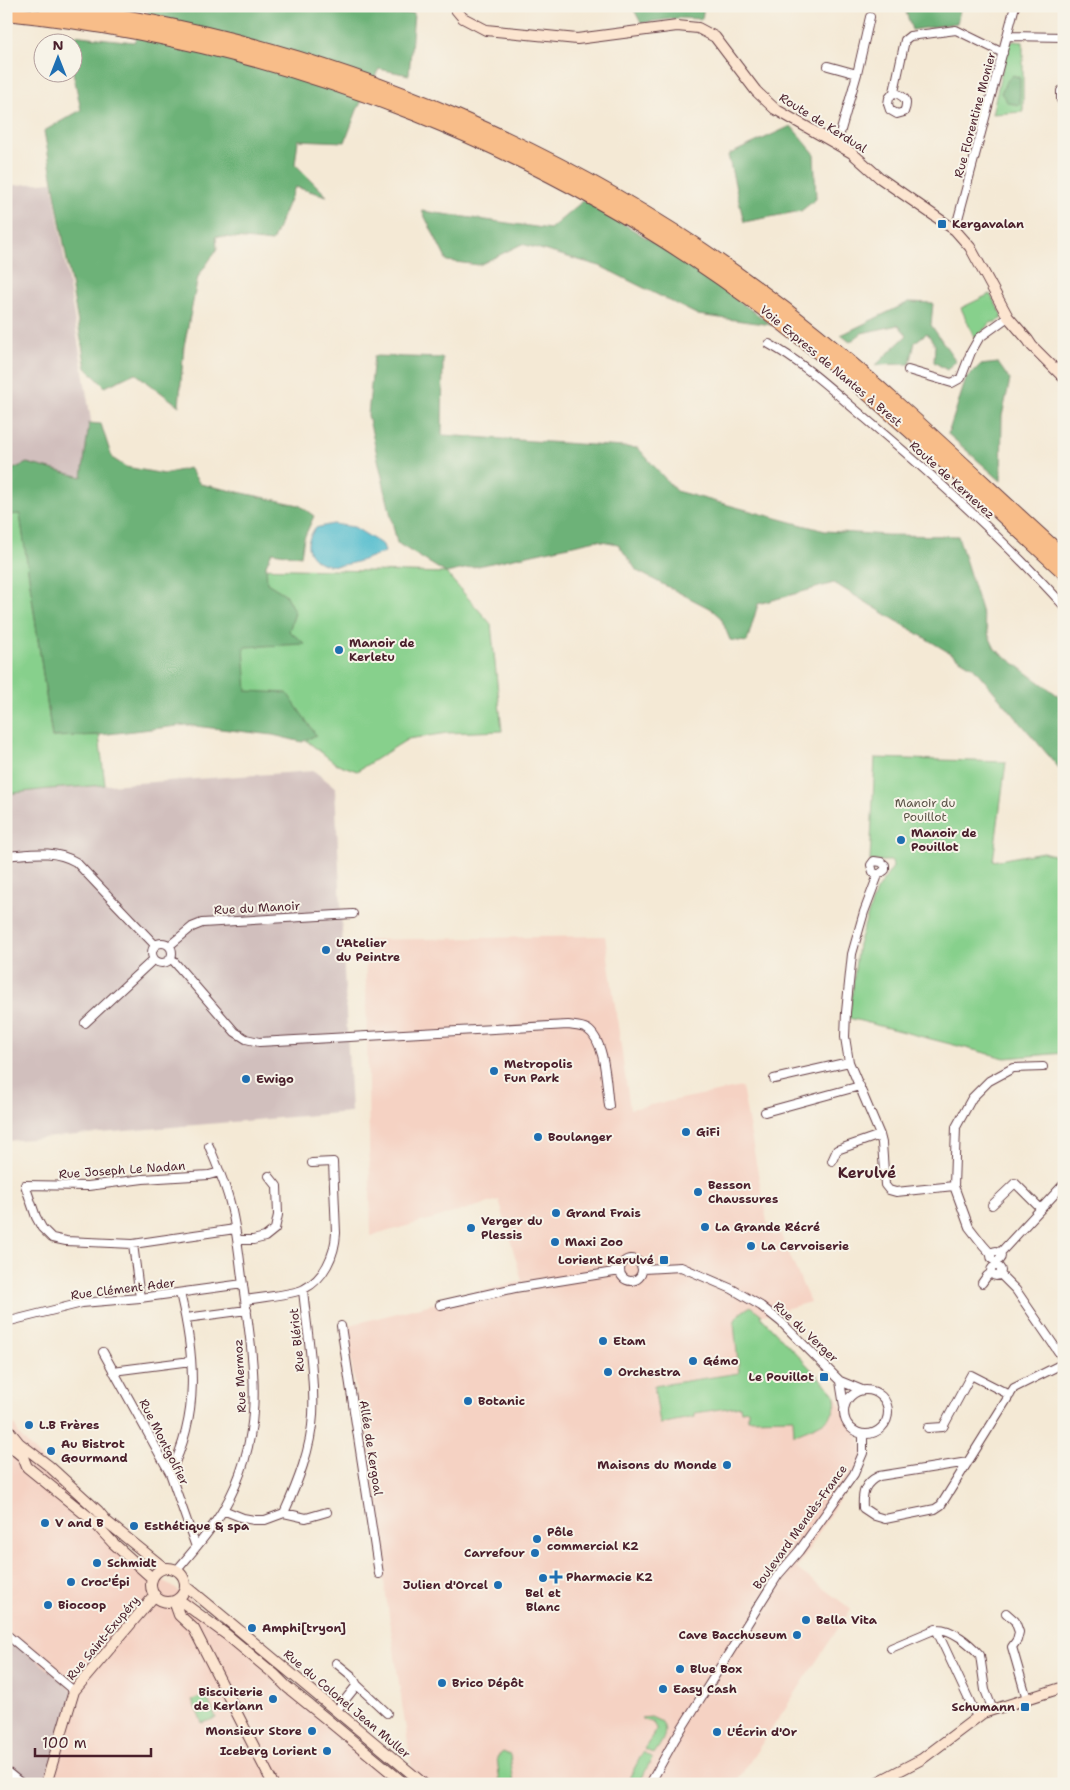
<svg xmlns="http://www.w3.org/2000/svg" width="1070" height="1790" font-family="'Shantell Sans',sans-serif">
  <rect width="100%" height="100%" fill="#f7f3e8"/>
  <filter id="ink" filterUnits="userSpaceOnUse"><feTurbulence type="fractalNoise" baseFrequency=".02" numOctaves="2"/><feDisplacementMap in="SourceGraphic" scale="10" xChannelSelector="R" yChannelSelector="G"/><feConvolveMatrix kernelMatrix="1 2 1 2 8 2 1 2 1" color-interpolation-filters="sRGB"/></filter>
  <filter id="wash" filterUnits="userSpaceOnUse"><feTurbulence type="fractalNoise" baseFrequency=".0096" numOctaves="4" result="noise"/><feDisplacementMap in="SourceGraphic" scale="20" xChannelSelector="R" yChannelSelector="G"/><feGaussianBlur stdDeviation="1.12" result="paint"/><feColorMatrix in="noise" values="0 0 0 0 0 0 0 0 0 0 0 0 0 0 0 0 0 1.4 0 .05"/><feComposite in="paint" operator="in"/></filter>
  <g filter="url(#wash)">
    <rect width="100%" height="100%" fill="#f4e9d5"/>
    <!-- built -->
    <path fill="#f5d2c3" d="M605,936L630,1109L742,1087L767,1222L774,1236L780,1233L810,1302L760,1316L834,1393L867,1453L797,1569L851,1609L735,1784H414L346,1326L522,1281L499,1200L371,1236L365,940Z
      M6,1407L19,1435L120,1544L154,1574L183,1594L404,1784H46L6,1634Z"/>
    <!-- industrial -->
    <path fill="#d1bfbd" d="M52,182L104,500L6,516V186Z
      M314,771L335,787L351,1112L6,1141V794L49,789Z
      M6,1634L74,1691L46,1784H6Z"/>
    <!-- green -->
    <path fill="#87d08c" stroke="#68785c" d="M1014,41L1023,42V112L992,114L1008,44Z
      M990,294L1003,317L998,321L990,323L975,339L961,308Z
      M20,513L52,737L99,735L105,785L49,789L6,794V516Z
      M218,567L446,573L491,624L502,731L447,733L408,739L357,771L335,763L303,738L222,724Z
      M875,758L1006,762L993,861L1043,852L1064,858V1053L1005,1058L849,1018L858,944L876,891L893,867L892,861H870Z
      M751,1306L762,1315L760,1316L834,1393C842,1421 815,1425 794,1435L793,1418L748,1419V1410L741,1411L740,1406L695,1413V1417L660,1424L654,1386L739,1373L734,1323C737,1314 743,1311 751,1306Z
      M206,1695L216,1718L202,1723L192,1700Z
      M651,1717L662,1722C669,1734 661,1743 654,1754L644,1749L657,1730L653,1723L642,1719V1718Z
      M503,1752L510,1755L514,1784H500L497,1757Z
      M643,1752L652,1758L639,1784H626Z"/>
    <!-- forest -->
    <path fill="#6db278" stroke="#5c6852" d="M151,6H390L391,15L414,13L409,75L379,69L357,110L345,142L298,140L295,164L327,196L295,187L272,242L216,236L217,249L198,277L184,346L179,406L135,373L105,387L86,368L44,131L81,110L73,72L72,42H65L63,34L134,42Z
      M632,6H704L702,19L678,18L641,23Z
      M904,6H961L957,23L912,30Z
      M1013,75L1020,78V105L1008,103L1001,93L1006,82Z
      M791,126L814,153L816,199L801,211L744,222L728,155Z
      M584,200L678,257L772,325L698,315L600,266L522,244L479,265L447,261L422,211L550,229Z
      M909,302L933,303L931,325L956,361L947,370L934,362L935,345L927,333L915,342L910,364L876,365L907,335L898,325L862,333L850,342L841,335Z
      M374,356L443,358L442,435L638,448L676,491L825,531L886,535L958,536L989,636L995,649L1064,700V772L1060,769L973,667L834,583L758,604L747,642L730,640L721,618L711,609L637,571L618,544L596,540L446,573L397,543L368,415Z
      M998,363L1010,380L1002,416L1001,481L948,434L966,379L980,365Z
      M89,423L101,424L112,458L126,467L164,474L189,468L200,484L299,505L314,516L304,538L301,556L272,552L266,565L267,583L285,594L295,613L289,631L305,644L244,647L247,691L287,693L316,735L302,742L273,735L186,725L99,735L52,737L20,514L6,515V472L27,463L82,477Z"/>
    <!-- water -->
    <path fill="#50bbcd" stroke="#4d6d7c" d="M333,524L354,527L383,545L385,552C364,559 326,578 310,553C305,544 310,536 315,528Z"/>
  </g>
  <g filter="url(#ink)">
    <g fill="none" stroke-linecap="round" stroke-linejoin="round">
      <!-- street casing -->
      <g stroke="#643d44" stroke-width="10">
        <path id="street" d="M1007,36L1064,37
          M828,66L857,74
          M1064,88L1061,91V100H1064
          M894,92C905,97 909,100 904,112L897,114L890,110L888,104L889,98L894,92L905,40L910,36L956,30L1003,53
          M837,144L857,74L870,17
          M955,230L1015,6
          M769,344C804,363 834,392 865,418C935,477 1003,538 1064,606
          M908,370L952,383L961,378L971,352L979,338L1008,317
          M6,856C32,854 53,849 76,862L155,945
          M878,875L873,872L871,865L874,861L881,862L885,865V870L878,875L864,912L852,954L846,1012L845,1037L849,1062L880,1135L882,1143L885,1185L889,1190L896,1192L954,1186
          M152 953a10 10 0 1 1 20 0a10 10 0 1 1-20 0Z
          M169,946L192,927L202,923L353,914
          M171,958L235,1032L246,1039L259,1042L568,1025C574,1026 582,1026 587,1029C606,1041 606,1085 609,1106
          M85,1023L154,959
          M774,1079L849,1062
          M765,1112L860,1086
          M832,1161L837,1150L880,1135
          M220,1172L209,1175L143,1179L88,1186L25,1185L36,1217L42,1228L52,1238L66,1241L133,1244L235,1229
          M992,1205L1015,1183L1041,1209
          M238,1240H253L265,1237L275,1229L278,1215L277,1186L269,1176
          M133,1244L140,1298
          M991 1256a5 5 0 1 1 10 0a5 5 0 1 1-10 0Z
          M1000,1253L1064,1184
          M991,1254L983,1245L969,1227L954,1186L956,1127L972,1098L989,1081L1013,1068L1043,1067
          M620 1270a11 11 0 1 1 22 0a11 11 0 1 1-22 0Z
          M991 1271a5 5 0 1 1 10 0a5 5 0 1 1-10 0Z
          M643,1269L681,1267L732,1289L761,1306L781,1322L840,1381L862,1390
          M1000,1274L1016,1290L1064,1360
          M982,1283L987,1276L991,1273
          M245,1300C258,1298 295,1294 304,1289C324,1279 335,1255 336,1233L333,1162L312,1163
          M440,1305L515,1288L620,1271
          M186,1318L247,1310
          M6,1322L82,1303L140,1298L243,1284
          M341,1326L379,1574
          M103,1352L170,1473L196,1547
          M113,1371L191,1361
          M840,1381L844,1406
          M844 1412a22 22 0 1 1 44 0a22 22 0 1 1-44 0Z
          M928,1428L943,1427L971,1375L1010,1395
          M968,1462L879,1476C864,1483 862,1493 863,1508L875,1516L885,1519L935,1509L941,1505L1014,1388L1064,1363
          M170,1473C200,1415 195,1355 180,1293
          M223,1510L243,1518L254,1520H265L284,1513L306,1518L327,1512
          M284,1513C298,1482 311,1449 313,1415C315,1374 307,1331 303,1290
          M177,1570C193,1551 211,1531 223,1510C267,1435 254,1366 243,1285C239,1256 237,1227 229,1199C224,1181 216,1163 209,1146
          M1006,1613L1015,1621L1019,1632L1017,1640L1012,1647L1027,1699
          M936,1629C952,1628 970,1644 980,1655L985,1690L993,1710
          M6,1634L74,1691
          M891,1648L936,1629L977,1717
          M336,1663L352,1676L357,1685L387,1713
          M336,1711L357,1685
          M6,1771L22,1784
          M650,1784L675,1739L778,1575L799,1551L854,1474L863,1453V1434"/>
      </g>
      <!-- secondary casing -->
      <g stroke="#643d44" stroke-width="12">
        <path id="secondary" d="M453,6L463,18L486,30L577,39L677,26L698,28L715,37L756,91L775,109L852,153L880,178L955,230L970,247L1008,317L1028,340L1032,346L1064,378
          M6,1427L19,1443L49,1466L98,1511L107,1522L164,1568
          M6,1443L23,1457L27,1467L91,1519L113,1543L152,1578
          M151 1585a17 17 0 1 1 34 0a17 17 0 1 1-34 0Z
          M185,1587L191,1590L424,1784
          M178,1599L227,1635L274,1674L287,1687L324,1717L405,1784
          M174,1601L179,1615L194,1629L273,1784
          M46,1784L74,1691L155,1595
          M874,1784L922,1759L983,1713L1064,1687"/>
      </g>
      <!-- highway casing -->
      <g stroke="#643d44" stroke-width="16">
        <path id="highway" d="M47,6C327,39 599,157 817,335C902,405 982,483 1064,557
          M6,13C289,42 559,150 783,324C882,400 972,488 1064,572"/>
      </g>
      <!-- street -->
      <use href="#street" stroke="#fff" stroke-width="8"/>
      <!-- secondary -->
      <use href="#secondary" stroke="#fce5d0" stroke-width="10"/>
      <!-- highway -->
      <use href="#highway" stroke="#f8bd89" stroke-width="14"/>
    </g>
  </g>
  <!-- markers -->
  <g fill="#1f6fb2" stroke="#f7f3e8" stroke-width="2">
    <rect x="937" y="219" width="10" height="10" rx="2.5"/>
    <circle cx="339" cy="650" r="5"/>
    <circle cx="901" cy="840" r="5"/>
    <circle cx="326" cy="950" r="5"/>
    <circle cx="494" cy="1071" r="5"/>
    <circle cx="246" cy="1079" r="5"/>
    <circle cx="686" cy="1132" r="5"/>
    <circle cx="538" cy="1137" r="5"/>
    <circle cx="698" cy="1192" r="5"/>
    <circle cx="556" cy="1213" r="5"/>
    <circle cx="705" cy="1227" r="5"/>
    <circle cx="471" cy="1228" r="5"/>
    <circle cx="555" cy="1242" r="5"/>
    <circle cx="751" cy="1246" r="5"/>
    <rect x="659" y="1255" width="10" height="10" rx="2.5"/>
    <circle cx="603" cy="1341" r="5"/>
    <circle cx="693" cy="1361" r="5"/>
    <circle cx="608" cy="1372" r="5"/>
    <rect x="819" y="1372" width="10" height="10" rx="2.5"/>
    <circle cx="468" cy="1401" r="5"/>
    <circle cx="29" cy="1425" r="5"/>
    <circle cx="51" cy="1451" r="5"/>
    <circle cx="727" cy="1465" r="5"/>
    <circle cx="45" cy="1523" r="5"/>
    <circle cx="134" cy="1526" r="5"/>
    <circle cx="537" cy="1539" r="5"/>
    <circle cx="535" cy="1553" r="5"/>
    <circle cx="97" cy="1563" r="5"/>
    <path d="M553.5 1569.5h5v5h5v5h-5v5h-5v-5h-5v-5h5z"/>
    <circle cx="543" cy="1578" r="5"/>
    <circle cx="71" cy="1582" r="5"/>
    <circle cx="498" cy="1585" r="5"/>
    <circle cx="48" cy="1605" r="5"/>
    <circle cx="806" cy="1620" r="5"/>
    <circle cx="252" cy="1628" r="5"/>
    <circle cx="797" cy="1635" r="5"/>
    <circle cx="680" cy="1669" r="5"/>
    <circle cx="442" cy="1683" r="5"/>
    <circle cx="663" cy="1689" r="5"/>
    <circle cx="273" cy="1699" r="5"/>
    <rect x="1020" y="1702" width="10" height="10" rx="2.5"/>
    <circle cx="312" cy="1731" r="5"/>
    <circle cx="717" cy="1732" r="5"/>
    <circle cx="327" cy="1751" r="5"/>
  </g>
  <g text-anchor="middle" stroke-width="4" stroke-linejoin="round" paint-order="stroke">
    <!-- street labels -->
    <g font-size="12" fill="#4a1f2b" stroke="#f7f3e8">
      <text transform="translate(975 115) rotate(-75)" y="4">Rue Florentine Monier</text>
      <text transform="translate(823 123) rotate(32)" y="4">Route de Kerdual</text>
      <text transform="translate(831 366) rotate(40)" y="4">Voie Express de Nantes à Brest</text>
      <text transform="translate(952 480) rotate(42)" y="4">Route de Kernevez</text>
      <text transform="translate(257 908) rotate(-3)" y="4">Rue du Manoir</text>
      <text transform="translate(122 1170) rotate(-4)" y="4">Rue Joseph Le Nadan</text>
      <text transform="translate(123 1289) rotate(-7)" y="4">Rue Clément Ader</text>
      <text transform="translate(806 1332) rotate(43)" y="4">Rue du Verger</text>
      <text transform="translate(297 1340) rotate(-96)" y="4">Rue Blériot</text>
      <text transform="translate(240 1376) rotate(-93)" y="4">Rue Mermoz</text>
      <text transform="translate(164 1442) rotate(63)" y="4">Rue Montgolfier</text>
      <text transform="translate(371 1448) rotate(81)" y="4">Allée de Kergoal</text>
      <text transform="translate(800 1527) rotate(-54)" y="4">Boulevard Mendès-France</text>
      <text transform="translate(103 1638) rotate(-50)" y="4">Rue Saint-Exupéry</text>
      <text transform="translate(347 1704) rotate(40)" y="4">Rue du Colonel Jean Muller</text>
    </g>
    <!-- poi labels -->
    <g font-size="12" font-weight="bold" fill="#4a1f2b" stroke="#f7f3e8" text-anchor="start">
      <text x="952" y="228">Kergavalan</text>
      <text x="349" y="647">Manoir de<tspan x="349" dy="14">Kerletu</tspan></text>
      <text x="911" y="837">Manoir de<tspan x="911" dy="14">Pouillot</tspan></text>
      <text x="336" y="947">L'Atelier<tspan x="336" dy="14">du Peintre</tspan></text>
      <text x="504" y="1068">Metropolis<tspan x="504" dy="14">Fun Park</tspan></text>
      <text x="256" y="1083">Ewigo</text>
      <text x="696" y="1136">GiFi</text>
      <text x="548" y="1141">Boulanger</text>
      <text x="708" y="1189">Besson<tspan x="708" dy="14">Chaussures</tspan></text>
      <text x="566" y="1217">Grand Frais</text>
      <text x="481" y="1225">Verger du<tspan x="481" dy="14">Plessis</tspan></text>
      <text x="715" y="1231">La Grande Récré</text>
      <text x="565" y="1246">Maxi Zoo</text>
      <text x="761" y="1250">La Cervoiserie</text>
      <text x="654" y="1264" text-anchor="end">Lorient Kerulvé</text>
      <text x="613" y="1345">Etam</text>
      <text x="703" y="1365">Gémo</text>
      <text x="618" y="1376">Orchestra</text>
      <text x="814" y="1381" text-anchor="end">Le Pouillot</text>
      <text x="478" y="1405">Botanic</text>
      <text x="39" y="1429">L.B Frères</text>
      <text x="61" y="1448">Au Bistrot<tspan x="61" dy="14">Gourmand</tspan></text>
      <text x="717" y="1469" text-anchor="end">Maisons du Monde</text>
      <text x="55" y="1527">V and B</text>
      <text x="144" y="1530">Esthétique &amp; spa</text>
      <text x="547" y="1536">Pôle<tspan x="547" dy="14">commercial K2</tspan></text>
      <text x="525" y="1557" text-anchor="end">Carrefour</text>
      <text x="107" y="1567">Schmidt</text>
      <text x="566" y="1581">Pharmacie K2</text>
      <text x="81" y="1586">Croc'Épi</text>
      <text x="488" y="1589" text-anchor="end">Julien d'Orcel</text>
      <text x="543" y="1597" text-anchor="middle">Bel et<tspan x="543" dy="14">Blanc</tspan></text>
      <text x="58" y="1609">Biocoop</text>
      <text x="816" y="1624">Bella Vita</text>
      <text x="262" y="1632">Amphi[tryon]</text>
      <text x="787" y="1639" text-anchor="end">Cave Bacchuseum</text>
      <text x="690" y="1673">Blue Box</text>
      <text x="452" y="1687">Brico Dépôt</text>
      <text x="673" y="1693">Easy Cash</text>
      <text x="263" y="1696" text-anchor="end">Biscuiterie<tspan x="263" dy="14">de Kerlann</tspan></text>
      <text x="1015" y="1711" text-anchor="end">Schumann</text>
      <text x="302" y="1735" text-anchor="end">Monsieur Store</text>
      <text x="727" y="1736">L'Écrin d'Or</text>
      <text x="317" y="1755" text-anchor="end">Iceberg Lorient</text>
    </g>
    <!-- park labels -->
    <g font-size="12" fill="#5c5448" stroke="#f7f3e8">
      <text x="925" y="807">Manoir du<tspan x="925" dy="14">Pouillot</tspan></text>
    </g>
    <!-- quarter labels -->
    <g font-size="15" font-weight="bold" fill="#4a1f2b" stroke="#f7f3e8">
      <text x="867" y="1178">Kerulvé</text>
    </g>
  </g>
  <!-- margin -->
  <rect width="1070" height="1790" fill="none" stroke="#f7f3e8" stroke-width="25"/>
  <!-- north arrow -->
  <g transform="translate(58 58)"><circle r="24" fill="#f7f3e8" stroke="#b29e9c"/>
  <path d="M0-4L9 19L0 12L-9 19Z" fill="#1f6fb2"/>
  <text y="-8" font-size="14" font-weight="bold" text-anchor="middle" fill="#4a1f2b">N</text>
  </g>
  <!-- scale -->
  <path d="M35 1748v8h116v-8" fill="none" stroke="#4a1f2b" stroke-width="2.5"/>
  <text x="42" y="1748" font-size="15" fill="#4a1f2b" stroke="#f7f3e8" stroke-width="4" paint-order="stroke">100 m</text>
</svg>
